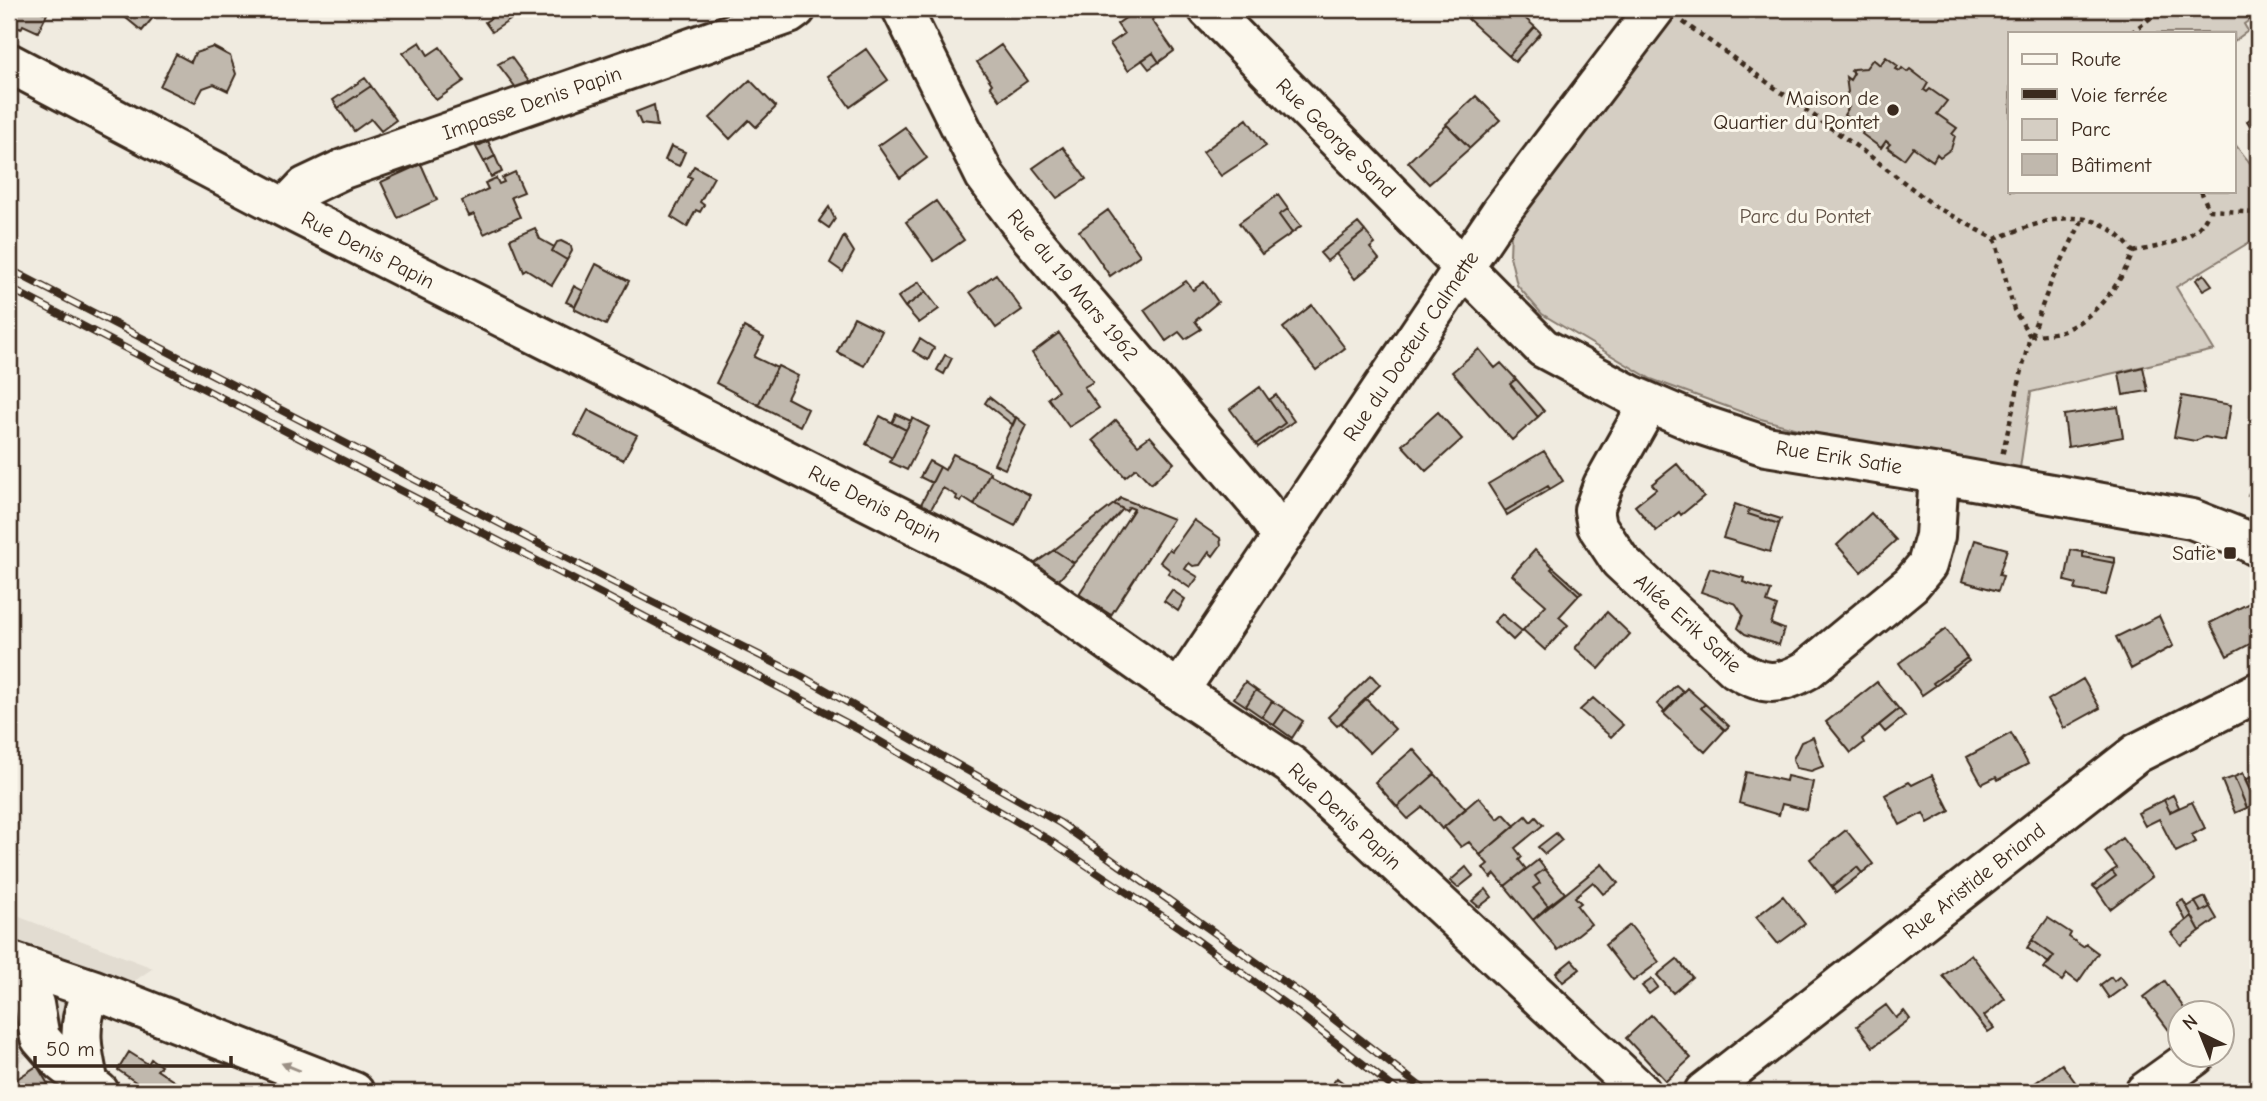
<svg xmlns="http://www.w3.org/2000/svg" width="2267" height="1101" font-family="'Comic Neue',sans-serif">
  <rect width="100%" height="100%" fill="#f0ebe0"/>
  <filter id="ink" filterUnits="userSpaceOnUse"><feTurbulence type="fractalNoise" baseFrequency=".0143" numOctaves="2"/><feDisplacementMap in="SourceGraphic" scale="14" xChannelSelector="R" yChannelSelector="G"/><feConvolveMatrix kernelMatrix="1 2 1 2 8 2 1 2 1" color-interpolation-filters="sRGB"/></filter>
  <g filter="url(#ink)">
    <!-- built -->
    <path fill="#e2dcd1" d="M9,913L153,968L9,1069Z"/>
    <!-- green -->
    <path fill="#d5cec3" stroke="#887c70" stroke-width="2" d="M1675,9H1850L1863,16L1865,9H2258V14L2244,24L2248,31L2234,41V33H2010V191H2234V143L2258,173V237L2176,287L2214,350L2031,392L2020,468L1846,442L1761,419L1651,379L1542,314L1517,285L1510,256L1511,230Z"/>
    <!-- building -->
    <path fill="#c0b8ad" stroke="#3b2a1e" stroke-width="2" d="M9,9H36L47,14L38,32L23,25L21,29L12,25L14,20L9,18Z
      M115,9H160L142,31Z
      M505,9H519L522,12L492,32L485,22Z
      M1138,9H1152L1157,16L1152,20L1174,51L1159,62L1153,53L1128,70L1110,44L1124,34L1117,24Z
      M1477,9H1515L1535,27L1509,56L1468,19Z
      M1535,27L1541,33L1515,62L1509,56Z
      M420,42L428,55L440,47L464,81L436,100L403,53Z
      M1001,45L1027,81L1000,100L990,86L992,84L977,62Z
      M213,47L230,56L236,74L228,91L214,84L203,88L195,103L160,86L176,54L191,62L195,53Z
      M866,49L888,80L850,107L828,76Z
      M1153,53L1159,62L1149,69L1142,60Z
      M511,57L532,86L520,93L498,64Z
      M1886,57L1898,66L1896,69L1900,71L1902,68L1907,72L1910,69L1928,83L1924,90L1927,92L1930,89L1947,101L1937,114L1957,128L1952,134L1955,136L1951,149L1940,157L1937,154L1933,161L1913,147L1904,159L1887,147L1890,144L1886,141L1881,148L1862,134L1864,130L1859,127L1861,124L1858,121L1856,124L1844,115L1849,107L1841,101L1848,92L1846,77L1850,80L1854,73L1851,71L1853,69L1866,68L1873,59L1880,65Z
      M365,78L371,86L338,108L333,100Z
      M750,80L776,107L756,127L749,120L730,139L710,118Z
      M371,86L396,120L381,131L371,119L354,131L338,108Z
      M1476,96L1500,120L1470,148L1446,124Z
      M654,105L657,126L641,124L636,112Z
      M2258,114V137L2247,121Z
      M1247,119L1266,146L1221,176L1203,152Z
      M1447,125L1470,148L1429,184L1408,162Z
      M905,127L927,158L900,178L878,146Z
      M488,141L495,156L484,162L476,147Z
      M671,146L685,152L679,166L665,160Z
      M1063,147L1086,179L1057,198L1033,168Z
      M495,156L502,172L491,177L484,162Z
      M421,164L437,200L398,218L381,182Z
      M694,166L714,177L700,202L704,205L700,212L696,210L687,227L671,217L692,178L688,176Z
      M515,172L524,192L511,197L520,217L484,234L474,214L469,216L462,201L488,189L485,183L496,178L499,184L504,182L502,178Z
      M1278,195L1288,209L1279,215L1292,233L1262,254L1239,223Z
      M936,201L964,240L934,261L906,222Z
      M829,207L835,219L829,228L819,221Z
      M1288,209L1301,226L1292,233L1279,215Z
      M1108,210L1140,255L1110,276L1079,231Z
      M1358,223L1365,231L1327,261L1320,253Z
      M535,228L540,239L554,247L552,251L567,260L552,285L526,269L523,271L510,239Z
      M1365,231L1375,244L1370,248L1379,259L1355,279L1336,254Z
      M844,236L854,252L843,272L830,263Z
      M561,241L571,246L572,251L567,260L552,251L557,242Z
      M596,264L629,281L606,325L574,309Z
      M996,274L1022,310L996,328L970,292Z
      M2204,274L2212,285L2203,290L2196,280Z
      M1186,281L1193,290L1204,282L1218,302L1195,321L1201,329L1185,339L1179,332L1166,341L1144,310Z
      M919,282L926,292L905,307L898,297Z
      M574,286L583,291L575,306L566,302Z
      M926,292L939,309L919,323L905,307Z
      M1312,305L1345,348L1316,370L1283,328Z
      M854,317L882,331L864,366L837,352Z
      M744,327L764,338L754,357L777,368L758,405L716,383Z
      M1059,333L1093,382L1084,387L1099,408L1069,427L1048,398L1058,391L1032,353Z
      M920,339L934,348L928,360L913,351Z
      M1479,349L1495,368L1501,363L1516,379L1510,384L1538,417L1512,440L1452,372Z
      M945,355L952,358L944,374L937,370Z
      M778,366L798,376L787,398L808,409L800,426L758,405Z
      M2143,367L2148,391L2123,395L2119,373Z
      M1516,379L1544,411L1538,417L1510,384Z
      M1260,387L1285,423L1256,444L1230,409Z
      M1276,395L1294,421L1258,447L1256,444L1285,423L1269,400Z
      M2182,396L2231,405L2225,441L2205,437L2195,441L2174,437Z
      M989,397L1016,418L1013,425L985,403Z
      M2118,407L2123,437L2068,447L2064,415Z
      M588,410L637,435L623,460L575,435Z
      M1438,412L1462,439L1426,471L1402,445Z
      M896,414L911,421L906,430L892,423Z
      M880,416L906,430L892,458L866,444Z
      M1016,417L1026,425L1005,469L994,464Z
      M912,418L929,427L907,470L890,462Z
      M1116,420L1138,445L1150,436L1174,463L1151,484L1136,468L1125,477L1093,440Z
      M1544,451L1563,481L1550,489L1548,486L1505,511L1488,484Z
      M953,454L990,472L974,505L963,498L961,502L956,499L957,496L943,488L931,509L921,504L940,467L945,470Z
      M929,461L940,467L932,483L920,477Z
      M1677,464L1704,496L1681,515L1679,512L1656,531L1635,506L1656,489L1652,484Z
      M2258,470V500L2248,496Z
      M989,474L1030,495L1015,526L974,505Z
      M1548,486L1550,489L1507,515L1505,511Z
      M1121,498L1173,519L1111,615L1079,594L1134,509L1129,507L1126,511L1114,504Z
      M1114,504L1123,509L1074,563L1054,550Z
      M1735,504L1749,509L1748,514L1779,524L1770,552L1723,538Z
      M1749,509L1781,519L1779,524L1748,514Z
      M1871,513L1896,540L1861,572L1837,545Z
      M1194,520L1220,538L1221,545L1213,556L1209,552L1200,565L1193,566L1189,563L1185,569L1198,577L1190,588L1168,573L1170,570L1160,562L1169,549L1172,551Z
      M1975,540L2007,549L1999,575L2003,576L1998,591L1962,581Z
      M1054,550L1074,563L1059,580L1034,564Z
      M1535,550L1553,567L1551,569L1579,595L1559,617L1568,625L1545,650L1523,630L1546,605L1512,575Z
      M2071,550L2083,552V557L2115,563L2106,595L2075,590L2077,584L2065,581Z
      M2083,552L2115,558V563L2083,557Z
      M1553,567L1582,593L1579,595L1551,569Z
      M1710,568L1744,578L1743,582L1771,591L1767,602L1777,606L1771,624L1784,629L1779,645L1745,634L1738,628L1743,615L1736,604L1701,592Z
      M1172,590L1185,599L1178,611L1164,601Z
      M2255,600L2258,606V640L2227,656L2210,623Z
      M1607,612L1630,634L1599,669L1575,648Z
      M1502,614L1522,631L1513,640L1494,622Z
      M2159,616L2173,646L2131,669L2116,637Z
      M1946,629L1967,658L1933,683L1935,686L1922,695L1899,663Z
      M1967,658L1969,661L1935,686L1933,683Z
      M1371,675L1380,685L1337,726L1328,717Z
      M2083,679L2100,708L2064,728L2048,700Z
      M1245,682L1256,690L1246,706L1234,698Z
      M1877,682L1899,709L1862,739L1864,743L1851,753L1826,722Z
      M1676,685L1684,692L1665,712L1657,704Z
      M1687,688L1705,704L1701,708L1725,730L1705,752L1663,713Z
      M1256,690L1272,701L1262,717L1246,706Z
      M1593,698L1623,725L1611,737L1580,710Z
      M1366,699L1395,729L1370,753L1341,723Z
      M1272,701L1285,709L1274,725L1262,717Z
      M1705,704L1729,726L1725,730L1701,708Z
      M1285,709L1303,721L1292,738L1274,725Z
      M1899,709L1905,716L1885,732L1879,725Z
      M2011,733L2028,764L1998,780L1996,777L1982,784L1967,757Z
      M1813,737L1824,766L1811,771L1796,768L1793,759L1801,742Z
      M1413,749L1435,774L1397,807L1375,782Z
      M1746,772L1786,781L1787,776L1813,782L1807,810L1782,804L1779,815L1739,803Z
      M2243,773L2256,804L2247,808L2234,777Z
      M1435,774L1466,809L1442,829L1423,807L1408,819L1397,807Z
      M2258,774V803L2256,804L2245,780Z
      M1932,775L1950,811L1928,823L1923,813L1900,825L1885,795L1909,782L1912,785Z
      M2234,777L2247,808L2235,813L2222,781Z
      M2173,795L2179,807L2170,812L2164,800Z
      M1479,797L1498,819L1504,814L1515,826L1480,855L1469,842L1461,847L1444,827Z
      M2164,800L2170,812L2192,802L2205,828L2192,835L2196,842L2176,852L2159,819L2145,826L2138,813Z
      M1526,816L1531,822L1536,817L1543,825L1515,848L1522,857L1519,860L1526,869L1505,886L1495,874L1491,878L1483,868L1488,864L1480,855Z
      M1846,830L1873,864L1862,873L1857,867L1832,887L1810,859Z
      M1556,833L1562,840L1545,854L1538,847Z
      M2122,838L2152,877L2110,909L2097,890L2116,876L2112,871L2117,868L2105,852Z
      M1538,860L1545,869L1535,876L1540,883L1533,888L1548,906L1533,920L1505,886Z
      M1602,864L1618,883L1603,894L1593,882L1575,897L1581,903L1577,906L1591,924L1558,950L1533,920Z
      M1466,867L1473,876L1458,888L1450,881Z
      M1857,867L1862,873L1836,893L1832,887Z
      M1545,869L1565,893L1548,906L1533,888L1540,883L1535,876Z
      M2112,871L2116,876L2097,890L2093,886Z
      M1486,889L1492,897L1479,907L1472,901Z
      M1783,896L1805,924L1778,944L1756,917Z
      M2205,897L2210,907L2201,912L2195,902Z
      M2183,900L2192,916L2186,921L2177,903Z
      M2195,902L2201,912L2210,907L2217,919L2200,931L2187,907Z
      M2192,916L2200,931L2181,945L2171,933Z
      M2048,918L2071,933L2069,937L2083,947L2086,944L2098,953L2078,982L2067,974L2062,981L2044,968L2054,956L2032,940Z
      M1630,925L1659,962L1633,981L1605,945Z
      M2032,940L2054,956L2049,963L2027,948Z
      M1971,954L2005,999L1984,1016L1994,1028L1988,1032L1943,976Z
      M1677,959L1692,977L1673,993L1657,975Z
      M1572,960L1580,969L1563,982L1556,973Z
      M2120,976L2127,985L2109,998L2100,985L2111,977L2114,981Z
      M1652,979L1658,987L1649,994L1642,986Z
      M2165,981L2188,1014H2180V1045L2144,997Z
      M1886,1005L1896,1018L1904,1011L1910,1019L1873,1047L1857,1026Z
      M1651,1015L1691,1058L1666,1081L1626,1038Z
      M129,1052L148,1064L151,1059L161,1066L157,1070L189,1091L151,1092L146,1089L142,1092L134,1087L137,1083L118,1070Z
      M2062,1064L2081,1090L2078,1092H2031L2028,1088Z
      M37,1066L48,1084L36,1092H9V1084Z
      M1337,1078L1355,1092H1335L1329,1088Z"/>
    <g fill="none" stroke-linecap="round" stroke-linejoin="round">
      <!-- minor casing -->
      <g stroke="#3b2a1e" stroke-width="44">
        <path id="minor" d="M902,9L985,176L1028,234L1262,508L1282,537
          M1208,9L1543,348L1631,395L1699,424L1766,446L1939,474L2192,519L2245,540L2258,547
          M9,63L285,208L1015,575L1179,691L1291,765L1641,1092
          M285,208L305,187L343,169L789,14L796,9
          M1649,403L1603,485L1594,510L1597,526L1620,561L1736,669C1763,686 1779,686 1807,670L1911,584L1927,565L1935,536L1939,474
          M1179,691L1500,213L1655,9
          M9,961L92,989L354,1092
          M9,969L21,981L34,1004L40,1038L61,1062L99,1092
          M89,1084C81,1047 76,1026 92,989
          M1704,1092L2137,753L2258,692
          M2145,1092L2195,1056"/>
      </g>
      <!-- path -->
      <path stroke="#3b2a1e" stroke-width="4.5" stroke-dasharray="5 5" stroke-linecap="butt" d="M1683,22L1870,156L1936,207L1995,239L2014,310L2030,336L2002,456
        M2131,33L2162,9
        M2201,191L2209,210L2258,213
        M1995,239C2045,220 2095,198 2133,252
        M2133,252C2163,245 2199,242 2209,210
        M2031,335L2052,280L2083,219
        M2030,336C2041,334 2054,334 2064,330C2096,317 2121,284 2133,252"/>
      <!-- minor -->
      <use href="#minor" stroke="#fbf7ec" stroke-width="38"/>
      <!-- rail casing -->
      <g stroke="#3b2a1e" stroke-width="8">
        <path id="rail" d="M9,269L609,580L801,676L1060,823L1311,1001L1427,1092
          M9,288L607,597L860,730L1049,840L1180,928L1296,1012L1399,1092"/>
      </g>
      <!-- rail -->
      <use href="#rail" stroke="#fbf7ec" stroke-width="5" stroke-dasharray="16" stroke-linecap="butt"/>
    </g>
    <!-- one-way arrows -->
    <defs><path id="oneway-solid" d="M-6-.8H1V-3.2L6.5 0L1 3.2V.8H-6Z" transform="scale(1.75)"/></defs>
    <use fill="#9b9085" href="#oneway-solid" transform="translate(291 1067) rotate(-158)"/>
  </g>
  <!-- markers -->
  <g fill="#3b2a1e" stroke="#fbf7ec" stroke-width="2.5">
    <circle cx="1893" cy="110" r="7"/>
    <rect x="2223" y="546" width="14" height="14" rx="3.5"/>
  </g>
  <g text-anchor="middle" stroke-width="6" stroke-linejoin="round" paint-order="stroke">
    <!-- poi labels -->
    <g font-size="21" fill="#3b2a1e" stroke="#fbf7ec" text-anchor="end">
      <text x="1879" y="105">Maison de<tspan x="1879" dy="24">Quartier du Pontet</tspan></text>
      <text x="2216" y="560">Satie</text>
    </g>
    <!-- street labels -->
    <g font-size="21" fill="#3b2a1e" stroke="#fbf7ec">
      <text transform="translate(532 103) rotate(-19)" y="7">Impasse Denis Papin</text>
      <text transform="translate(1336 138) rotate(45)" y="7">Rue George Sand</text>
      <text transform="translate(368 250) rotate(27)" y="7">Rue Denis Papin</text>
      <text transform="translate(1073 285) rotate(50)" y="7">Rue du 19 Mars 1962</text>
      <text transform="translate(1411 346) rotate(-56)" y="7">Rue du Docteur Calmette</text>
      <text transform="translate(1839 457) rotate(9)" y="7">Rue Erik Satie</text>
      <text transform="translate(875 504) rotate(27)" y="7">Rue Denis Papin</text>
      <text transform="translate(1688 623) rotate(42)" y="7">Allée Erik Satie</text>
      <text transform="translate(1345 816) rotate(43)" y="7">Rue Denis Papin</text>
      <text transform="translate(1974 881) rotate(-38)" y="7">Rue Aristide Briand</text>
    </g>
    <!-- park labels -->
    <g font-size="21" fill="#625347" stroke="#fbf7ec">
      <text x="1805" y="223">Parc du Pontet</text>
    </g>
  </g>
  <!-- margin -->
  <rect width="2267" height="1101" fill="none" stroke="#fbf7ec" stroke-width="35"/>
  <rect x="18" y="18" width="2232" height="1066" fill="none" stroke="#3b2a1e" stroke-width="2.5" filter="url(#ink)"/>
  <!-- legend -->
  <rect x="2008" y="32" width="228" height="161" fill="#fbf7ec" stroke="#aea59a" stroke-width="2"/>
  <rect x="2022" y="54" width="35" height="10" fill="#fbf7ec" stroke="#aea59a" stroke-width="2"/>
  <text x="2071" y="66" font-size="21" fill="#3b2a1e">Route</text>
  <rect x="2022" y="89" width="35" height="10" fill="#3b2a1e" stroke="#aea59a" stroke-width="2"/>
  <text x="2071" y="102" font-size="21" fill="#3b2a1e">Voie ferrée</text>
  <rect x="2022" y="119" width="35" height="21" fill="#d5cec3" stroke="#aea59a" stroke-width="2"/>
  <text x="2071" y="136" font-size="21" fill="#3b2a1e">Parc</text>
  <rect x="2022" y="154" width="35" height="21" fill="#c0b8ad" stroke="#aea59a" stroke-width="2"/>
  <text x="2071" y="172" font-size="21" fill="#3b2a1e">Bâtiment</text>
  <!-- north arrow -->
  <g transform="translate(2201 1034) rotate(317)"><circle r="33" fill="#fbf7ec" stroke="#aea59a" stroke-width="2"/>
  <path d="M0-5L12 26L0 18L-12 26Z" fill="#3b2a1e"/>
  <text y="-10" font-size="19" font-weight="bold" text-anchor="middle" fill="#3b2a1e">N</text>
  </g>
  <!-- scale -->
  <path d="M35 1056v10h196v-10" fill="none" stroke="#3b2a1e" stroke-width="3.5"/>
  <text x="46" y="1056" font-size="21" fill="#3b2a1e" stroke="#fbf7ec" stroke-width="5" paint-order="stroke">50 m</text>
</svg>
